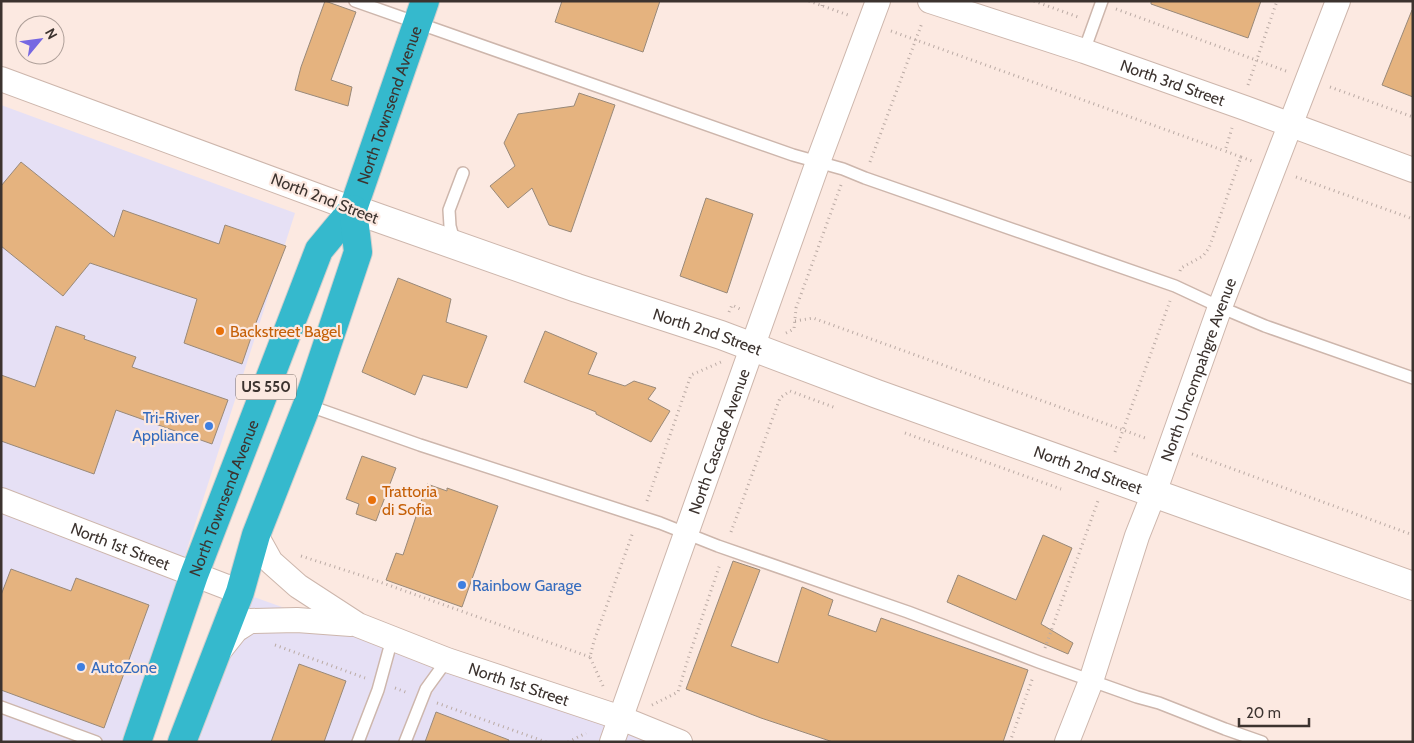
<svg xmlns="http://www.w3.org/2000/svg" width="1414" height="743" font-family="Cabin,sans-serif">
  <rect width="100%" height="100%" fill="#fce9e1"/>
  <!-- commercial -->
  <path fill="#e6e0f5" d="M1,105L295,213L173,593L124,742H1Z
    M240,592L658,742H186Z"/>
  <!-- building -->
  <path fill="#e5b37f" stroke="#998979" d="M325,1L356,12L331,80L352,87L348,106L295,90L301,67Z
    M562,1H660L643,52L555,22Z
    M1151,1H1261L1248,38L1151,4Z
    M1412,10H1413V97L1382,85Z
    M579,93L615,105L571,232L549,225L532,188L508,208L490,186L515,166L504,143L518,114L574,106Z
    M21,162L114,237L123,210L219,244L225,225L286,246L257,320L242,364L184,343L197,299L90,263L63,296L1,246V186Z
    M706,198L753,214L727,293L680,276Z
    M398,278L451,299L446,322L487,336L467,388L423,375L415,395L362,372Z
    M56,326L85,336L84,339L136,357L132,367L228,400L212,444L116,410L94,474L1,441V375L35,387Z
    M545,331L597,353L588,374L625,386L634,381L656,388L648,399L670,411L651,442L596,414V412L524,382Z
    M362,456L396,468L376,521L356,514L359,504L346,499Z
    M427,484L447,491V488L498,506L462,607L386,580L396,553L403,555Z
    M1043,535L1072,548L1041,624L1073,643L1068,654L947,602L958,575L1016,600Z
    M733,561L760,570L731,646L758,656L778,663L802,587L833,600L828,615L876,632L881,618L1028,670L1003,742H833L761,718L686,689Z
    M11,569L71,591L76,578L149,605L104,728L1,690V595Z
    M299,664L346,681L324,742H271Z
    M436,712L509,740L508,742H425Z"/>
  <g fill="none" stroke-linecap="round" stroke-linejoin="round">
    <!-- lane casing -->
    <g stroke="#cdb6ac" stroke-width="14">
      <path id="lane" d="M355,1L793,155L843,169L865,178L1175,286L1220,307L1265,326L1413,378
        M1084,51L1102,1
        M455,244L450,226L449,210L463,173
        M307,405L420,445L660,523L718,546L908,612L1039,662L1137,697L1159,703L1225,729L1262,742
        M1,707L96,742
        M358,742L378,690L392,639
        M405,742L426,689L447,660"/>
    </g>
    <!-- street casing -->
    <g stroke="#cdb6ac" stroke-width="26">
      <g id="street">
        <path id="s1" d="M930,1L1084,51L1245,108L1413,170"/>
        <path d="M1,79L353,209"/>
        <path id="s2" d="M1,500L240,592"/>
        <path id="s3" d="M256,535L271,562L298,586L358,625L447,660L621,718L680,742"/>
        <path d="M220,650L236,630L250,621L297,620L351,624"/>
        <path id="s4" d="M612,742L818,162L878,1"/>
        <path id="s5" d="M1067,742L1091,681L1137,536L1154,493L1220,307L1338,1"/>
      </g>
    </g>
    <!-- secondary casing -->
    <g stroke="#cdb6ac" stroke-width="30">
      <g id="secondary">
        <path id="s6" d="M353,209L577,288L721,335L877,394L1413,586"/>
      </g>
    </g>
    <!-- highway casing -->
    <g stroke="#d0cecd" stroke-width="30">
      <g id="highway">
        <path id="s7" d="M137,742L194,575L319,250L353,209L425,1"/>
        <path d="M182,742L240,592L256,535L307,405L358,252L353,209"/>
      </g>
    </g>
    <!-- path -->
    <path stroke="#baaaa4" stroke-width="3" stroke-dasharray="1 4" stroke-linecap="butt" d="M809,1L848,15
      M1034,1L1078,17
      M822,6L823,1
      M1116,9L1286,71
      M891,31L1225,151
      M1248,85L1277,1
      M1330,87L1413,117
      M1241,157L1252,161
      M870,162L922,23
      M1296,177L1413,219
      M1180,271L1181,268L1203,256L1209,248L1241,157L1225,151L1232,128
      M729,312L732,305L742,310
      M795,321L813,318L1148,439
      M786,333L794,329L796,308L841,185
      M905,433L1061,489
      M1115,452L1170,301
      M1192,454L1413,535
      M647,501L691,375L721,362
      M731,532L780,398L790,391L836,408
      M301,556L363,576L590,657
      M275,645L365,678
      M1045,648L1099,498
      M603,686L590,657L594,641L633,532
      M395,688L408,693
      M437,703L546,742
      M652,705L678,692L688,659L720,564
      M568,742L586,733
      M1010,742L1033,677"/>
    <!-- lane -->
    <use href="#lane" stroke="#fff" stroke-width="11"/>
    <!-- street -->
    <use href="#street" stroke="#fff" stroke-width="24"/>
    <!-- secondary -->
    <use href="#secondary" stroke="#fff" stroke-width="28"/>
    <!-- highway -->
    <use href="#highway" stroke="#35b9cd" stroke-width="28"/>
  </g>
  <!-- markers -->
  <g fill="#e8710a" stroke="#fce9e1" stroke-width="2">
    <circle cx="220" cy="331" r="5"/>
    <circle cx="372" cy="500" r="5"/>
  </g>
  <g fill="#3f7fe0" stroke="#fce9e1" stroke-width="2">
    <circle cx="209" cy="426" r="5"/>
    <circle cx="462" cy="585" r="5"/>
    <circle cx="81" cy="667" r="5"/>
  </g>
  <g text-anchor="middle" stroke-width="4.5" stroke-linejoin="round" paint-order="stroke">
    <!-- shield labels -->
    <rect fill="#fce9e1" stroke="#766a64" stroke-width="1" x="236" y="374.5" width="60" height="25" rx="4"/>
    <g font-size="15" font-weight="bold" fill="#3c332f">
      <text x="266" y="392">US 550</text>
    </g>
    <!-- street labels -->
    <g font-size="16" fill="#3c332f" stroke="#fce9e1">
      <text dy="6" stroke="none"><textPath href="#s1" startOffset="256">North 3rd Street</textPath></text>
      <text dy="6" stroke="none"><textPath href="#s7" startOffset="688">North Townsend Avenue</textPath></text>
      <text transform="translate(325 198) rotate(21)" y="6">North 2nd Street</text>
      <text dy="6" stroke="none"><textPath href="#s6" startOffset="375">North 2nd Street</textPath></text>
      <text dy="6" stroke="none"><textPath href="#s5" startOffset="395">North Uncompahgre Avenue</textPath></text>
      <text dy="6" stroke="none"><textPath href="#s4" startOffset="319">North Cascade Avenue</textPath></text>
      <text dy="6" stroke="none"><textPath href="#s6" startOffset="780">North 2nd Street</textPath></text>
      <text dy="6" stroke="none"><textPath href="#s7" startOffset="259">North Townsend Avenue</textPath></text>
      <text dy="6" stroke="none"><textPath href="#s2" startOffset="128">North 1st Street</textPath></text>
      <text dy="6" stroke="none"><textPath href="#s3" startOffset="310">North 1st Street</textPath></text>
    </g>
    <!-- food labels -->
    <g font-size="16" fill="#c56008" stroke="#fce9e1" text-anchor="start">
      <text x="230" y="337">Backstreet Bagel</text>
      <text x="382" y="497">Trattoria<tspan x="382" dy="18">di Sofia</tspan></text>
    </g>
    <!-- shop labels -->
    <g font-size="16" fill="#366cbe" stroke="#fce9e1" text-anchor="start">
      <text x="199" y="423" text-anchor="end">Tri-River<tspan x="199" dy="18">Appliance</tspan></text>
      <text x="472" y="591">Rainbow Garage</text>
      <text x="91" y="673">AutoZone</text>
    </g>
  </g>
  <!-- border -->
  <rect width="1414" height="743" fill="none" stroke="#3c332f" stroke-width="5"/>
  <!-- north arrow -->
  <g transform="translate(40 40) rotate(61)"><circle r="24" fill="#fce9e1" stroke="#afa09a"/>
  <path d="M0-4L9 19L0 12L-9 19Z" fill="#7667e2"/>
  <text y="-8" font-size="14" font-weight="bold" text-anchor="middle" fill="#3c332f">N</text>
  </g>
  <!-- scale -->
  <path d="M1239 718v8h70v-8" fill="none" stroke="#3c332f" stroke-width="2.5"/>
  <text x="1246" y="718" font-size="15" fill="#3c332f" stroke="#fce9e1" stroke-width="4" paint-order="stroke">20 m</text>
</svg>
